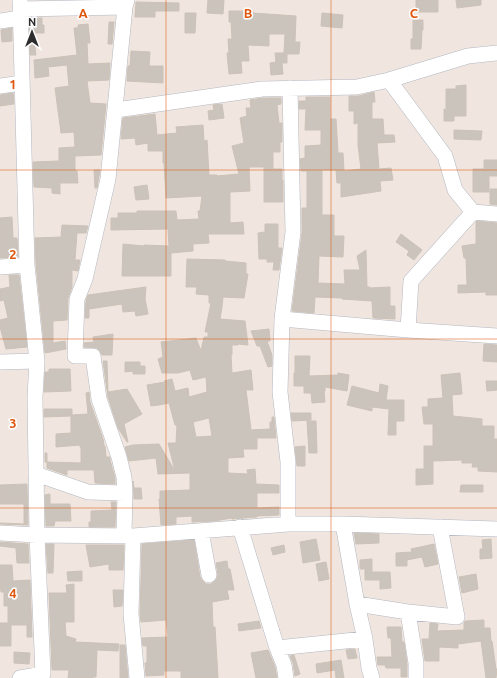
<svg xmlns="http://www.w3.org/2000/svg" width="497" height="678" font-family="Ubuntu,sans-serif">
  <rect width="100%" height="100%" fill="#f0e6df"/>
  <!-- building -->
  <path fill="#cbc4bd" stroke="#ccc2b7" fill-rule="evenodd" d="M208,0H224L223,14L207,13Z
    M416,0H438V12H416Z
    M456,0H481V5L457,8Z
    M136,2L179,3V11H155V17H135Z
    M229,11H253V13L296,16L295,42H300L299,54H287V63H282L283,74L271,75L270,63L276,62L275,53H284L285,34H269V46L248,45L249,61H241L242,73L229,74L227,53H229L228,39H232L231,22H229Z
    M185,13H196L195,33H185Z
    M322,13L343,15L342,28L321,26Z
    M29,18H42V25H44V33H33L36,55H30Z
    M413,20H423V30H422L421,49H411V39H413Z
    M109,22H114L112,44H108Z
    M88,24L90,43H87L88,64L110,63L109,80L87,81L90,103L106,104L101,155L75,156V171H77L78,183H60V194L52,193V188L34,187L33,162L59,161V148L75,147L74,132L61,133L55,88L69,86L67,65L48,67L49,76L35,78L34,60L77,55L74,28H78V25Z
    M12,28V41L2,42L1,30Z
    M131,51L150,52L149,66H163V83L127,81L128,66H130Z
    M466,85V116H454V121H444V109L446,110V89H456V86Z
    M374,92L375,102H372V119H383L384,135H394L395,142L377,143L379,169L391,168L393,180L380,181L381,191L341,197V183H337L336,170H322V215H334V236H344L343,257L319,256L318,283L345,284L344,270H360L357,256L366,250L367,287H370V288L390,287V306H395V319L373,318L372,301L342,299V298L315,297L314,313L292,311L302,233V208H307V171H301L300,159L305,158V146L321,145V130H305L306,109H299V101H306V97H330V119H336L338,153H343L344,171L361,169L358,145V123L354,124V111H349V96H359Z
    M13,93L14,104L0,106V95Z
    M263,98H281V104L277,105L279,123H282V142H280V152H273V169H282V180H283V202H264V167H249L250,191L230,192V223L243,222L244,234H208L209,243L193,244V251L171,253V276H122L123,244L144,246V245L169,246L168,229L111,230V218H118V213H137V211H176L177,220L199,219L198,211H200L202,196L166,198L164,163H163V151H148V143L136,145L135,138L121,139L123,118L155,114L157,135L177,133L176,127L203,125L204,141L207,140L209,175H217V176L239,174L232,146L244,143L240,118L247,116L246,108H251L250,100Z
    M222,104L224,118L209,120L208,111L214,110L213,105Z
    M454,130L482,131L481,140L454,139Z
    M484,160H497V176H489V192H473V169H484Z
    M94,170H100L97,188H95Z
    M147,185L149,199L136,200L134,187Z
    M490,189H497V205L490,204Z
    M12,217L13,238H17L18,257L0,258V218Z
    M477,221L497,223V295H486V292L458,293V285H467L466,258H464L462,246L476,244V222Z
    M265,224H278V248H282L279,270H273L274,262H267V259H259L258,233L265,232Z
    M62,225L88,226L86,233H77L75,260H80L78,271L72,270V287L68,298L67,320L53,321V343L65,341L66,349L45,353L36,264L35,238L61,237Z
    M401,234L422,250L414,260L407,255L409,251L396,242Z
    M187,259L225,260V261L246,263V274H248L244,298L223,297L222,307L220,319L245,321L248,345L238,344V345H232V355H231L232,373L251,370L253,390H246L251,430L270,429V422H272V417H274L276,438H257V449H243L244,457L228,458V473L248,474L247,470L255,469L256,484L279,485V493H257V508L279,507V515L257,516V517L232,519V518L214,521L192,522V516L176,517V524L161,525L159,499H160V491L190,490V473L158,474L156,458L129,461L125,447L133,445L159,444L175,471L168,443H176L177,425H175L169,403L159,405L151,406L147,385L165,382L164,381L172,379L175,391L188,388L189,397L207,392L206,377L193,380L190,370L178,373H162L158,359L163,357L161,342L196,338L201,351L204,337H208V332H205L211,303H209V295L196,294L197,287H186ZM209,418L212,436L196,437L193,422Z
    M9,275H19L27,347L6,349L0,327V320L8,318L4,300L0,301V289L10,287Z
    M146,287L145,299L148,314L136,316L135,311L123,312L122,304L89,309V318H85L86,301L88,295Z
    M269,329L270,341H267L272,355V366L268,367L260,346H257L251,331Z
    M113,334L112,355H102L100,351L97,348L84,347V343L94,342L93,337Z
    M484,344L497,345V362L483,361Z
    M295,356H310L309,376L338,375V373L349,375L347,391L325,387V391H324L325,402L312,403L311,393H304V386H294V373H295Z
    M103,361H107L108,392L127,389L142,414L124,424L128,442H127L118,428L108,397Z
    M125,362H140V366H145V374H133V371L125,372Z
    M49,369H70L71,391L44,392L45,372H49Z
    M460,373L462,394L452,395L453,416L482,419V426H494V439H497V472L478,471V467H472L473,463H462V460L433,461V484L416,485V469H424V446H433V424H424L422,407H428V399L443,398L441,375Z
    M486,381H497V390L487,391Z
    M380,384L388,386L386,400H404V421H396V435H388L389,409L372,407V411L347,405L352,386L379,393Z
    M89,392L90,402L103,439L104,446H105L106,457H110V460L115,478V484L95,483L94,470H67V475L47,468V462H45V453H47V462L81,463V447H80V445L56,447V434L71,433V416L44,417V409H72V415L88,414L86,393Z
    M291,413H311V420L292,421Z
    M307,421H316L317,453H309Z
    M305,446V466H297L295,447Z
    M133,481L134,488H141L142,499H134Z
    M27,484L28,525L0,524V523L24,524V504H0V485Z
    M461,485H483V492H460Z
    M50,494V504H70L71,521H55L54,526H46L45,495Z
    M111,502H116L115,527H89V522H91V511L112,510Z
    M354,533L379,534V543L356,544Z
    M316,539L320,560L303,563L300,542Z
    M491,539L492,558L480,559V549H483L482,540Z
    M194,540L200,577L202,580L206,584H211L214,582L217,578L218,574L216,563L227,561L228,569H230L234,590H227L229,599L212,602L213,627H215L218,678H181V671H164V675L146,676L145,663H147V646H143L142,638L168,637L166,620L141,622L140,614L142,544Z
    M0,542L28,544L29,563H17L16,548L0,546Z
    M46,544H54L53,573H48Z
    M434,544L438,564L425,567L422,557L407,560V566H396V553L412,552L411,549Z
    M86,545H124L123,570H109V564L90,567Z
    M284,545L285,552L273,555L271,548Z
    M372,559V572H390L391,588L380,589V580H365V569H360V560Z
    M326,562L329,579L319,581L316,564Z
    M0,565H12L13,581L30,580L32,637H27V625H11V646H0V623H8V606H4V592H1L0,584Z
    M82,571V581H68L67,572Z
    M476,574L478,589L462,593L459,577Z
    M74,584V622H65L66,636L76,639L75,642L119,644L118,651L97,650L96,677H93V678H68L69,670H52L49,593H67L66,585Z
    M113,590H123L122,606L114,607Z
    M484,620V628H490L491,641H492L496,669H497L496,678H486L481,641L458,644V648L439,647V661H425L422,639H429L430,623L438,624L437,631L464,630V623L465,621Z
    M259,621L261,628L239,631L238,624Z
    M387,627H401L402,642H404L407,664V677H401V668H386L385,665H378L377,657H392L391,638H388Z
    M120,645H125L128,678H120Z
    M355,649L357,658L348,659L346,650Z
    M268,650L275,667L277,678H256L251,653Z
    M14,652L30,653L29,664L14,663Z
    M294,655L300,674L295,676L293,663L290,656Z
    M341,660L344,678H336L335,670L317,673L316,664Z"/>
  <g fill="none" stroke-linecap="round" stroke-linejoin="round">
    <!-- minor casing -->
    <g stroke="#b2b7c2" stroke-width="16">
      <path id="minor" d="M20,0L27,265L37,361L35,397L37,535L43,674L20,678
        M20,9L125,7
        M0,21L20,18
        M389,80L468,56L497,53
        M0,86L22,83
        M116,110L262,89L357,87L389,80L445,156L455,190L473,212L411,281L408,330
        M473,212L497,214
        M0,267L27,265
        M282,319L408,330L497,336
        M0,362L37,361
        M36,474L88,492L125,493
        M288,524V462L280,392L282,319L293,232L290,88
        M343,524L357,604L365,639L369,668L372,678
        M240,527L277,648L284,665L286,678
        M201,531L209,575
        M0,533L37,535L133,536L288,524H343L497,529
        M124,535L125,493L124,477L119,457L99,399L93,356H75L77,299L85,279L108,179L125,7L127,0
        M133,536L131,614L137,678
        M357,604L408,612L457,617L440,527
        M408,612L416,663V678
        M277,648L365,639"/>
    </g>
    <!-- minor -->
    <use href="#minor" stroke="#fff" stroke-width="15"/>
  </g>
  <!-- grid -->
  <path fill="none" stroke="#df570e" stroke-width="1" stroke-opacity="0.55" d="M166,0V678M331,0V678M0,170H497M0,339H497M0,508H497"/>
  <g font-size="13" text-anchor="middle" font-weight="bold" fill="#df570e" stroke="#fff" stroke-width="3" stroke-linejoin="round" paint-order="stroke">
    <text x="83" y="18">A</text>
    <text x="248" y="18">B</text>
    <text x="414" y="18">C</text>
    <text x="13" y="89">1</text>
    <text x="13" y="259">2</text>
    <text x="13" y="428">3</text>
    <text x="13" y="598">4</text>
  </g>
  <!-- north arrow -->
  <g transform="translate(32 32)" stroke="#ffffff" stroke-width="3" paint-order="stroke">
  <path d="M0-3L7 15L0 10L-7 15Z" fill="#2d2d2d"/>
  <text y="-6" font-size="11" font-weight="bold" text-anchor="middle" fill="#2d2d2d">N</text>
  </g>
</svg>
